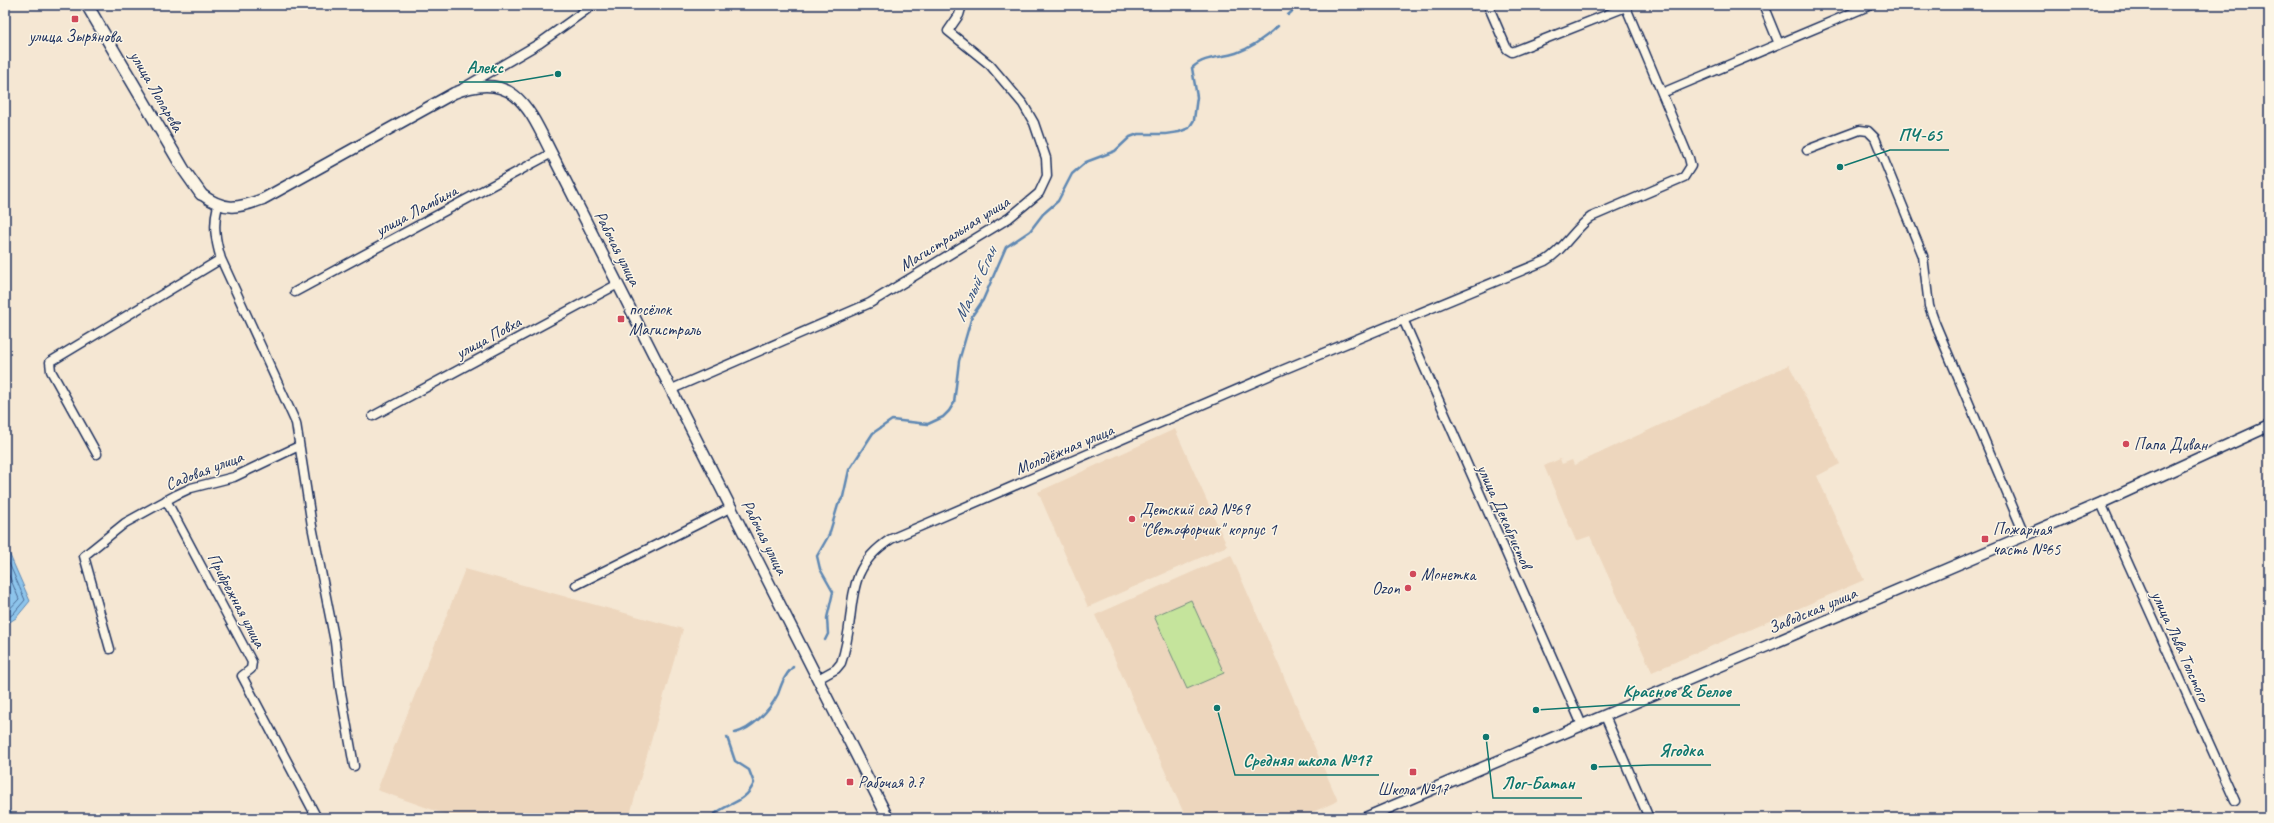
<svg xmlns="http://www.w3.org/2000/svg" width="2274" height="823" font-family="Caveat,sans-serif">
  <rect width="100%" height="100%" fill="#f5e7d3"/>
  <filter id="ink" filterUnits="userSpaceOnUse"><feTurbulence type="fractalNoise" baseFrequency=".025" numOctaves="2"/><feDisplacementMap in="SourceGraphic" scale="8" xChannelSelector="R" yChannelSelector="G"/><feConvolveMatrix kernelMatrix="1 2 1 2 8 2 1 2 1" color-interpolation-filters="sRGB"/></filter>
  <g filter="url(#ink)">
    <!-- built -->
    <path fill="#edd6bd" d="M1789,365L1840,464L1817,476L1864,580L1652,672L1590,536L1576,541L1544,466L1560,459L1562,464L1572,460L1574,465Z
      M1175,429L1227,546L1088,607L1038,492Z
      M1231,555L1338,801L1299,818H1186L1095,615Z
      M465,569L683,629L629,818H456L377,790Z"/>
    <!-- green -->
    <path fill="#c5e49c" stroke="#708a7d" d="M1191,600L1224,673L1187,689L1154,616Z"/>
    <!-- water -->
    <path fill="#8dc4eb" stroke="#5f88b3" d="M5,544L30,601L16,618L5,625Z"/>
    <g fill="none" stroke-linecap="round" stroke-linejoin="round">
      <!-- shore -->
      <path stroke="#496b96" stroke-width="1" d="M5,554L25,600L13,614L5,620
        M5,566L19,599L5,614"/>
      <!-- stream -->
      <path stroke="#5f88b3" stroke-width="2.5" d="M1288,15L1299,5
        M825,640L828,634L827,618L833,592L820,569L817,556L829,535L838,505L843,497L849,470L873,433L892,420L928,424L943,417L949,411L954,403L959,361L972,316L983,300L1006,247L1030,231L1043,214L1058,201L1072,174L1086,162L1115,151L1130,137L1138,134H1166L1179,132L1189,128L1194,120L1197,97L1192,68C1204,56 1221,58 1236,53C1251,48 1266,37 1278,26
        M735,733C752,729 770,710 778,694C782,683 784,676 793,667
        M710,818C725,802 745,805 754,783L749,770L735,761L727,737"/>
      <!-- river -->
      <path stroke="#8dc4eb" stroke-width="15" d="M5,816L6,818"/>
      <!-- minor casing -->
      <g stroke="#1b2f5e" stroke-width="11">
        <path id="minor" d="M1488,5L1507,49L1512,52L1626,7
          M1763,5L1779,44
          M463,88L540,43L593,5
          M1662,93L1871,5
          M1807,150L1860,130L1868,131L1875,138L1923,256L1929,306L1935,323L2025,536
          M218,205C213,224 215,239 221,259L296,423L312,526L335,642L340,687L354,766
          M295,292L552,153
          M1403,319L1582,725
          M672,389L870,303L1009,218L1039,193L1047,176L1046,158L1034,123L1023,104L990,65L948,31L959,15L962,5
          M373,416L618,284
          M97,454L51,371L50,362L221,259
          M166,500L252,662L251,669L242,676L317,818
          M2101,503L2235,801
          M576,585L732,507
          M110,649L84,556L125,523L176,495L191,488L234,477L299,446
          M818,679L836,669L841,663C859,613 839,572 891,539L1280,371L1545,261C1563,251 1573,230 1591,217L1684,177L1691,166L1689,158L1625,5
          M1605,716L1649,818"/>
      </g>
      <!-- tertiary casing -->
      <g stroke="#1b2f5e" stroke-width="13">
        <path id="tertiary" d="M201,194C224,211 237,209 263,199L454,93C517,68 530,112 555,160L888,818
          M1365,818L2101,503L2269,426"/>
      </g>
      <!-- secondary casing -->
      <g stroke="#1b2f5e" stroke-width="14">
        <path id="secondary" d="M87,5L184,170L201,194"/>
      </g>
      <!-- minor -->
      <use href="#minor" stroke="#fcf5e5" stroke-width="8"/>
      <!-- tertiary -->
      <use href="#tertiary" stroke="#fcf5e5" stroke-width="10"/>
      <!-- secondary -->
      <use href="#secondary" stroke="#fcf5e5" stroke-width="11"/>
    </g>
  </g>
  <!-- markers -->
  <g fill="#d1495b" stroke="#fcf5e5" stroke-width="1.5">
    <rect x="71" y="15" width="8" height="8" rx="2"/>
    <rect x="617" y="315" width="8" height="8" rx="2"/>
    <circle cx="2126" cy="444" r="4"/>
    <circle cx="1132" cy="519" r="4"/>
    <rect x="1981" y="535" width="8" height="8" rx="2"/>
    <circle cx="1413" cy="574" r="4"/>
    <circle cx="1408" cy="588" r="4"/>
    <rect x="1409" y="768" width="8" height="8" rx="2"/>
    <rect x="846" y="778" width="8" height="8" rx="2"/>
  </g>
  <g text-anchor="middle" stroke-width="3" stroke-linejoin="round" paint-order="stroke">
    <!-- poi labels -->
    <g font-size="17" fill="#1b2f5e" stroke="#fcf5e5" text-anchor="start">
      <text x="75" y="42" text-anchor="middle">улица Зырянова</text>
      <text x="629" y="315">посёлок<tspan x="629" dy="20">Магистраль</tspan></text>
      <text x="2134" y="450">Папа Диван</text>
      <text x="1140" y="515">Детский сад №69<tspan x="1140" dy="20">"Светофорчик" корпус 1</tspan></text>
      <text x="1993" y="535">Пожарная<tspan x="1993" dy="20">часть №65</tspan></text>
      <text x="1421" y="580">Монетка</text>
      <text x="1400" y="594" text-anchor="end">Ozon</text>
      <text x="858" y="788">Рабочая д.7</text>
      <text x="1413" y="795" text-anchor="middle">Школа №17</text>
    </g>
    <!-- street labels -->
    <g font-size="17" fill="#1b2f5e" stroke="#fcf5e5">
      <text transform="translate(157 91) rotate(60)" y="6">улица Лопарева</text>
      <text transform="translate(416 210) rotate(-28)" y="6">улица Ламбина</text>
      <text transform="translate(954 233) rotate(-32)" y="6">Магистральная улица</text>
      <text transform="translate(618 248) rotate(63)" y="6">Рабочая улица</text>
      <text transform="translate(488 337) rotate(-28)" y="6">улица Повха</text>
      <text transform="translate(1064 449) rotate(-23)" y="6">Молодёжная улица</text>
      <text transform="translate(204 470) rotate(-21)" y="6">Садовая улица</text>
      <text transform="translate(1505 516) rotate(66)" y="6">улица Декабристов</text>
      <text transform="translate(765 537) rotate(63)" y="6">Рабочая улица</text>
      <text transform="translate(237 600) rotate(62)" y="6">Прибрежная улица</text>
      <text transform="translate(1812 610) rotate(-23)" y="6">Заводская улица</text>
      <text transform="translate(2181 646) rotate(66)" y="6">улица Льва Толстого</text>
    </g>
    <!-- water labels -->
    <g font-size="18" font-style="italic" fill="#385481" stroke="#fcf5e5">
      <text transform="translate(975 284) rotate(-65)" y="6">Малый Еган</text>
    </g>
  </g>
  <!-- callouts -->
  <path fill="none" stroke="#0f766e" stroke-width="1.5" d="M558 74L511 82H459M1840 167L1890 150H1949M1536 710L1615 705H1740M1594 767L1651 765H1711M1217 708L1235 775H1379M1486 737L1493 798H1582"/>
  <g fill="#0f766e" stroke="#fcf5e5" stroke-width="1.5">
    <circle cx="558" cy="74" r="4"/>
    <circle cx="1840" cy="167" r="4"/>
    <circle cx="1536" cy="710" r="4"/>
    <circle cx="1594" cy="767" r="4"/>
    <circle cx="1217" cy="708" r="4"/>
    <circle cx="1486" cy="737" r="4"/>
  </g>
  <g font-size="18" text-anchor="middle" font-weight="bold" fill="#0f766e" stroke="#fcf5e5" stroke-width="3" stroke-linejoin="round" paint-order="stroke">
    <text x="485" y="73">Алекс</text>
    <text x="1920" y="141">ПЧ-65</text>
    <text x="1677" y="697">Красное &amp; Белое</text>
    <text x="1681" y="756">Ягодка</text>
    <text x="1307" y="766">Средняя школа №17</text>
    <text x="1538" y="789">Лог-Батан</text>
  </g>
  <!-- margin -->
  <rect width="2274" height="823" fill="none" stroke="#fcf5e5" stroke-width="20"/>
  <rect x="10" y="10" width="2254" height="803" fill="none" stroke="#1b2f5e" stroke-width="1.5" filter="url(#ink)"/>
</svg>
